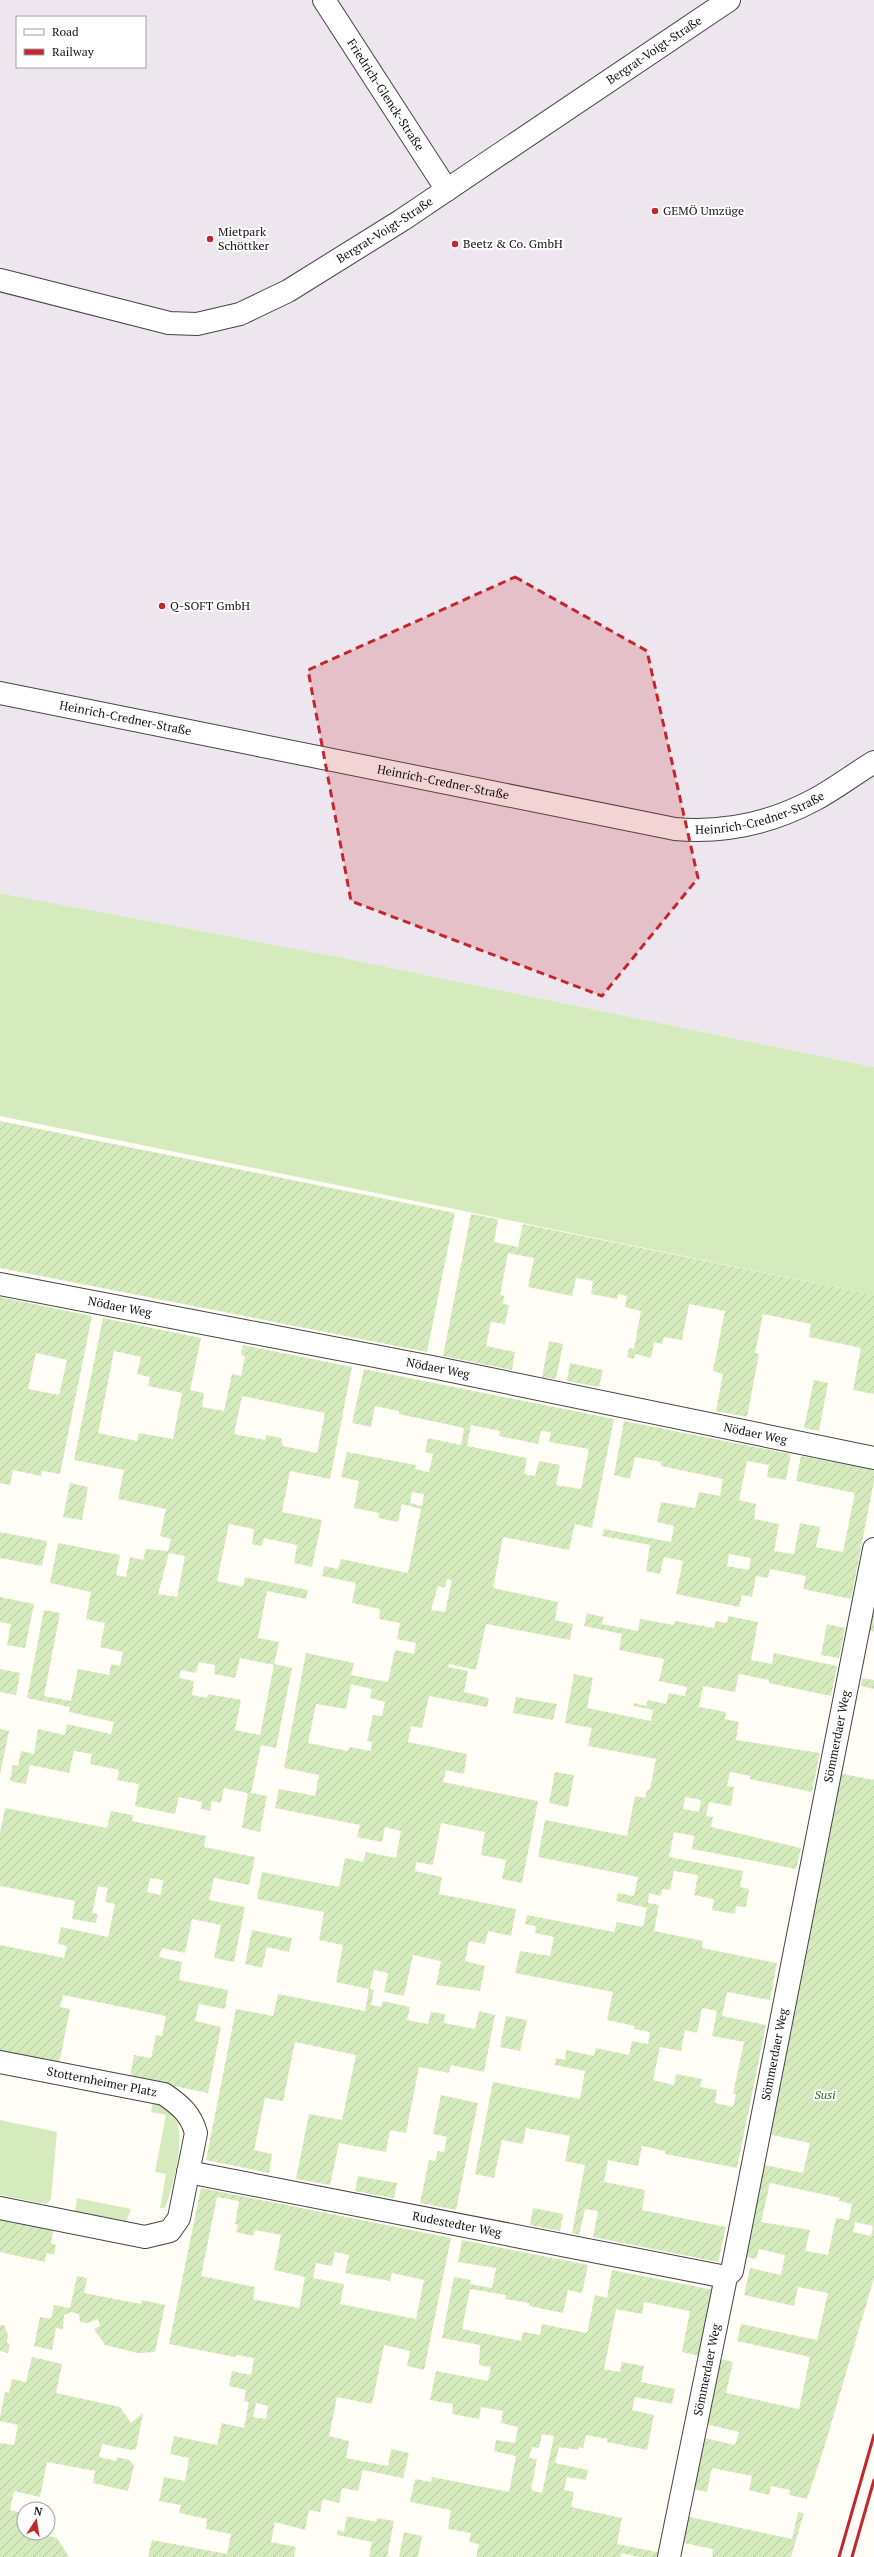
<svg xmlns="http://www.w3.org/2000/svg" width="874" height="2557" font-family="'PT Serif',serif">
  <defs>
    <pattern id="garden-furrows" width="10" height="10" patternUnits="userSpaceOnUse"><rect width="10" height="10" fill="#d5ebbd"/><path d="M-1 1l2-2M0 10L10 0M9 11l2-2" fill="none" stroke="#b6c8a1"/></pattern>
  </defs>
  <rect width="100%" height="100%" fill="#fffdf5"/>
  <!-- industrial -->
  <path fill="#eee6ef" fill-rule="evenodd" d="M0,0H874V1067L339,957L0,893ZM17,17H145V67H17Z"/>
  <!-- grass -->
  <path fill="#d5ebbd" d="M0,893L339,957L874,1067V1295L0,1116Z
    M153,2102C160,2106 169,2109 174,2116C187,2133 173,2189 165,2208H160L166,2174L155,2172L166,2115L151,2112Z
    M0,2120L57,2132L51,2199L46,2204L0,2195Z
    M77,2198L131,2209L126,2222L75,2211Z"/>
  <!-- garden -->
  <path fill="url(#garden-furrows)" fill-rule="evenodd" d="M0,1121L455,1213L427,1352L0,1268Z
    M471,1214L498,1219L494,1242L518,1247L523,1224L874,1295V1394L853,1390L861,1348L809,1337L811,1324L763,1314L755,1353L759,1354L747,1417L716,1411L723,1374L713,1371L725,1311L689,1304L682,1340L664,1337L662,1344L654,1342L651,1358L635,1354L634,1359L627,1357L629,1348L634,1349L641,1311L625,1307L627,1296L618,1294L617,1299L591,1294L593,1281L576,1278L572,1296L528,1287L534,1258L508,1253L500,1295L504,1296L503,1304L509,1305L505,1324L491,1322L486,1346L515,1352L512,1370L443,1356Z
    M0,1297L92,1316L60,1474L42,1471L41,1476L13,1470L10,1485L0,1483ZM36,1353L67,1360L59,1395L28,1389Z
    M103,1318L201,1338L190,1390L204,1393L202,1407L224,1411L232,1374L241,1376L245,1356L241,1355L243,1345L352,1367L330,1479L290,1471L282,1512L322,1520L312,1567L294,1563L297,1545L264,1538L262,1546L252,1544L254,1529L229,1524L217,1581L243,1587L245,1577L308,1590L306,1599L267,1591L258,1638L279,1642L274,1664L292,1668L276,1748L261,1745L251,1793L267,1796L260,1832L242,1828L248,1793L224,1788L221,1803L212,1801L210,1811L201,1809L202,1802L179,1797L175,1814L135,1806L139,1784L117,1780L119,1770L90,1764L92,1754L74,1751L69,1773L30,1765L26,1784L10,1781L13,1765L18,1766L21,1751L34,1754L38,1729L65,1735L67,1724L111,1734L114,1722L69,1712L70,1707L27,1698L44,1610L60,1613L44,1696L71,1701L78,1669L109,1675L111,1664L120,1666L123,1652L100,1647L105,1623L86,1619L91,1592L50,1583L58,1543L120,1555L116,1575L126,1577L130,1557L143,1560L146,1549L168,1551L171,1539L160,1536L166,1509L118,1499L124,1470L74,1460ZM114,1351L141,1357L137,1374L150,1377L148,1386L182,1393L173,1439L139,1433L137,1441L98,1433ZM242,1396L325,1413L317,1453L283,1446L281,1438L266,1435L265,1440L234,1434ZM169,1553L185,1556L177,1597L158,1594ZM240,1658L274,1665L260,1735L235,1730L241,1700L208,1694L207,1698L192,1695L194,1681L179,1678L181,1670L196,1673L199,1662L215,1665L214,1674L235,1678Z
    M549,1341L563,1344L556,1379L542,1377Z
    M570,1363L603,1370L599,1387L567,1381Z
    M364,1369L614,1419L592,1528L575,1524L569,1550L503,1537L493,1588L558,1602L555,1620L573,1624L570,1640L486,1624L476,1670L449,1664L448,1667L468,1671L464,1692L489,1698L487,1707L429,1696L422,1728L411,1726L408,1742L467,1754L464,1774L446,1770L443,1782L538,1801L522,1883L502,1879L506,1860L481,1855L485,1832L441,1823L433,1865L416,1862L415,1871L442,1877L439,1894L516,1909L511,1936L488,1931L485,1944L469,1941L465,1961L485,1966L480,1991L436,1985L441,1961L413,1955L404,1996L384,1992L388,1973L374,1970L370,1989L374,1990L371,2005L381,2007L383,2001L410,2007L407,2020L428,2024L431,2012L445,2014L444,2023L475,2029L479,2011L495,2015L484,2072L451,2065L449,2073L419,2067L406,2133L390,2130L386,2152L339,2143L330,2185L296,2179L309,2114L342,2120L356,2055L295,2042L283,2101L265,2098L254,2150L272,2154L269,2173L206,2160L236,2009L273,2016L278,1994L365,2011L369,1989L336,1982L343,1945L319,1940L324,1912L257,1899L262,1872L339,1887L345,1858L363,1862L366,1852L396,1858L401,1831L385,1827L382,1842L357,1837L360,1825L275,1808L279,1789L315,1796L319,1775L284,1768L306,1653L354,1663L351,1675L388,1682L395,1650L414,1654L416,1643L397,1639L400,1623L379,1619L380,1609L352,1603L356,1583L322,1576L324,1566L338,1569L341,1559L408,1573L421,1509L402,1504L398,1522L378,1518L379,1513L354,1508L359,1481L341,1477L347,1452L416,1465L415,1469L429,1472L433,1454L425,1452L428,1438L461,1445L464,1428L399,1414V1411L375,1406L371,1427L352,1423ZM471,1425L500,1431L499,1436L538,1444L541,1431L551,1432L549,1442L589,1449L581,1489L556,1485L560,1465L539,1461L535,1476L524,1474L527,1458L467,1446ZM412,1492L424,1494L422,1506L410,1503ZM447,1579L452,1580L445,1612L431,1610L438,1586L445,1588ZM351,1684L372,1689L370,1698L385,1702L382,1716L373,1715L367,1741L372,1742L371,1751L349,1747L348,1751L308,1743L316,1704L346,1709Z
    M814,1380L828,1383L819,1431L804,1428Z
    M624,1421L791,1454L786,1480L767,1477L769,1465L747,1461L739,1500L756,1504L754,1519L779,1524L774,1551L794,1554L800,1523L820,1527L816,1547L843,1552L855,1493L796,1481L801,1456L874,1470V1481L851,1599L803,1589L806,1576L770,1569L768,1578L756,1576L752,1597L742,1595L739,1607L676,1594L683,1561L664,1557L660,1574L646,1571L650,1545L602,1536L604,1529L671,1542L674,1526L657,1522L661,1502L695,1508L699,1492L720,1496L723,1479L661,1466V1462L635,1457L630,1479L614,1475ZM729,1554L751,1558L749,1570L727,1566Z
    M70,1483L88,1487L82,1520L63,1517Z
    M0,1532L47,1541L42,1566L0,1558Z
    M0,1597L34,1604L25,1648L7,1645L11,1624L0,1622Z
    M874,1598V1632L868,1630Z
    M587,1613L603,1617L602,1624L638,1631L640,1619L674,1625L675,1621L714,1628L716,1621L727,1623L728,1616L758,1622L751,1660L772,1664L774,1653L837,1666L831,1696L769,1683V1680L739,1674L735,1692L703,1686L699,1707L726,1712L725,1719L739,1722L736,1740L820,1753L812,1792L750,1779V1776L730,1772L727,1786L734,1787L731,1806L709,1802L706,1816L713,1817L711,1827L801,1848L796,1869L692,1849L694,1836L674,1832L669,1857L743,1871L740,1887L749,1889L746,1907L736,1906L735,1914L712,1910L714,1899L694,1895L698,1875L674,1871L670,1890L662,1889L661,1896L649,1893L648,1903L659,1905L654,1931L703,1941L702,1948L777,1963L770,2000L727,1992L722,2016L766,2025L737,2168L665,2154V2151L642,2146L638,2166L608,2160L604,2182L645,2190L642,2210L726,2227L718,2262L593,2237L598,2211L585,2209L579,2235L572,2233L585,2165L565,2161L570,2136L526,2128L523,2144L502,2140L494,2178L475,2174L493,2082L580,2099L585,2071L555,2065L556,2058L565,2060L566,2050L594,2056L596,2048L629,2055L632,2041L648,2044L650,2032L634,2029L635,2026L607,2020L613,1992L515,1973L520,1951L550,1956L554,1937L535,1933L536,1926L525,1924L527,1915L614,1932L617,1922L643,1927L647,1908L616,1901L618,1893L634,1896L638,1877L538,1857L545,1820L627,1836L635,1796L645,1798L647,1790H650L656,1759L588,1746L592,1728L565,1723L574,1674L593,1678L587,1708L651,1721L653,1710L634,1706V1703L646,1706L648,1700L666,1704L669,1693L685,1696L687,1687L659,1681L664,1659L619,1650L622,1634L584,1626ZM685,1797L701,1800L699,1812L683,1809ZM702,2008L717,2011L712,2036L744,2042L733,2094H736L733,2107L715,2103L717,2090L700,2087L702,2079L676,2074L674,2085L653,2080L660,2047L681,2051L685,2030L697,2033Z
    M827,1624L845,1628L839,1658L821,1655Z
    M0,1669L20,1673L16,1695L0,1692Z
    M862,1678L874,1680V1689L861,1686Z
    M516,1697L557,1704L553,1720L513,1713Z
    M0,1729L9,1731L0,1774Z
    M555,1772L574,1775L568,1807L549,1803Z
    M839,1773L873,1780L874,1778V2278L824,2448L807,2499L789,2495L790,2490L771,2486L769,2495L749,2490L752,2476L712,2468L707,2492L689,2488L700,2437L735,2445L739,2432L701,2423L715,2358L733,2362L726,2393L799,2409L810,2357L737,2341L741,2324L817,2340L828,2293L798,2287L794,2306L744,2295L750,2268L781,2275L785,2255L759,2249L756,2259L742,2256L761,2164L803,2173L810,2143L767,2134ZM770,2183L840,2198L839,2201L852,2204L849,2220L836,2218L828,2255L805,2251L810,2230L761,2222ZM855,2222L873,2226L871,2236L853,2232Z
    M5,1808L107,1828L111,1811L133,1815L132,1821L206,1836L204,1847L255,1857L249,1885L214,1878L209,1900L245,1907L234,1962L214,1958L221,1925L192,1919L185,1953L162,1948L159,1957L182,1962L179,1980L228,1990L225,2009L199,2004L195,2021L221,2027L208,2093L130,2077L134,2055L151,2058L156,2035L162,2036L166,2016L63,1995L60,2007L70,2009L59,2064L0,2052V1945L64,1958L67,1946L58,1944L61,1927L108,1937L115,1904L105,1902L108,1888L98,1886L92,1913L98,1914L96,1923L72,1919L75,1901L0,1886V1833ZM150,1878L163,1880L161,1895L147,1892Z
    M252,1930L292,1938L289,1952L267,1947L262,1968L245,1964Z
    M506,2016L527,2020L520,2051L500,2047Z
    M441,2095L478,2103L456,2210L420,2203L429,2160L435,2161L438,2151L444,2152L447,2137L433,2134Z
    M358,2176L397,2183L394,2198L355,2191Z
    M201,2188L451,2238L424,2370L407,2366L410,2351L384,2345L372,2404L337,2397L329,2436L349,2441L346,2458L388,2466L391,2449L409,2453L403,2478L363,2470L358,2491L342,2488L339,2503L323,2499L320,2512L309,2510L305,2530L275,2522L271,2542L296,2547L294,2557H148L152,2540L227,2554L231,2534L206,2529L207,2519L179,2513L181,2505L159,2501L164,2477L185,2481L189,2458L170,2454L174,2436L217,2445L222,2423L244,2428L249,2402L244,2401L246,2390L229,2386L232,2371L251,2375L254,2358L236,2355L235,2357L169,2344ZM217,2197L239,2201L235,2224L238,2225L236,2232L253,2236L255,2230L281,2235L274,2270L305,2277L299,2308L253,2299L255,2287L201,2276ZM335,2252L349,2255L345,2273L390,2281L392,2273L424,2280L416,2319L340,2304L344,2284L313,2278L316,2263L332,2266ZM256,2403L268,2406L266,2419L253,2417Z
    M533,2208L563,2214L560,2231L530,2225Z
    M0,2216L54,2227L51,2243L56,2245L54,2255L46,2253L45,2262L0,2252Z
    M462,2240L588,2265L582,2293L568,2290L563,2313L529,2306V2303L505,2299L506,2295L470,2289L462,2329L521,2341L523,2332L540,2335L542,2324L587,2333L595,2295L607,2298L612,2270L714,2290L700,2356L682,2352L690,2311L644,2302L642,2314L616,2309L604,2369L620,2372L622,2362L644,2366L641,2382L675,2389L672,2404L635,2397L632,2410L654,2415L647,2450L607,2442V2439L586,2435L583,2448L579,2447L578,2450L559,2447L555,2463L588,2470L586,2480L567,2477L564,2490L574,2492L571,2507L622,2518L617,2544L661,2553L660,2557H639L622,2553L620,2557H476L479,2544L469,2542L471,2533L448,2529L451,2510L410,2502L415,2479L431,2482L432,2477L509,2492L516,2456L494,2451L496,2440L515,2443L518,2427L501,2423L503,2411L481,2407L479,2419L452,2414L453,2404L430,2400L436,2371L488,2381L491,2367L479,2365L480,2345L442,2338L454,2277L471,2280L470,2284L492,2288L496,2268L458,2262ZM542,2434L554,2436L542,2493L531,2490L537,2459L529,2458L532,2447L539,2448Z
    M77,2276L87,2278L84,2293L141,2304L142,2300L165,2305L155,2352L138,2353L105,2345L94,2329L100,2326L98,2319L87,2323L80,2322L79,2314L71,2312L64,2315L63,2329L56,2328L52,2350L34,2346L40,2317L51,2319L54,2305L70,2308Z
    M0,2325H4L8,2335L7,2343L10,2344L8,2353L0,2351Z
    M32,2357L62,2364L56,2393L120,2407L131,2423L143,2413L136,2449L131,2450L102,2444L99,2457L116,2461L117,2457L129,2460L134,2465L128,2491L93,2483L95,2471L47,2462L40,2497L14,2491L10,2510L24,2513V2533H37L57,2538L69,2557H0V2443L14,2445L18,2425L0,2421V2417L5,2392L9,2393L12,2379L26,2382Z
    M798,2512L804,2513L791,2557H712L713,2549L679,2542L685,2516L792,2539Z
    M347,2516L376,2522L377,2518L394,2521L387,2557H369L372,2542L337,2535L338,2530L344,2532Z
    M404,2532L422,2536L418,2557H399Z"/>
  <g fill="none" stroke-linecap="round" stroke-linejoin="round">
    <!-- minor casing -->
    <g stroke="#444" stroke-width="24">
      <g id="minor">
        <path id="s1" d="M324,0L447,190"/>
        <path id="s2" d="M0,280L169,323L197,324L240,314L288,291L402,220L729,0"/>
        <path id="s3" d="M0,693L675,829C723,833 771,823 814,800C835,789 854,774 874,762"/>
        <path id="s4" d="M0,1284L432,1367L874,1458"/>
        <path id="s5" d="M0,2062L164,2094C180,2105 191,2114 196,2133L179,2218L170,2231L145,2237L0,2208"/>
        <path id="s6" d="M188,2172L726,2277"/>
        <path id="s7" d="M669,2557L726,2277L732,2271L874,1549"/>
      </g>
    </g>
    <!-- minor -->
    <use href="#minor" stroke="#fff" stroke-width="22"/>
    <!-- rail -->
    <path stroke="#c4262e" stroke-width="3" d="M839,2557L874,2435
      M852,2557L874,2480"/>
  </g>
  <!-- marked area -->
  <path fill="#c4262e" fill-opacity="0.2" stroke="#c4262e" stroke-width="3" stroke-dasharray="8 5" stroke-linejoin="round" d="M515,577L647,651L698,878L602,996L351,901L308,670Z"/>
  <!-- markers -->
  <g fill="#c4262e" stroke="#fff" stroke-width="1.5">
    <circle cx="655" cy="211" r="4"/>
    <circle cx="210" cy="239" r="4"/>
    <circle cx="455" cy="244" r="4"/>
    <circle cx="162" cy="606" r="4"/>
  </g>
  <g text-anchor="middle" stroke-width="4" stroke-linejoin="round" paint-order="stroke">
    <!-- street labels -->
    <g font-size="12" fill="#111" stroke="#fff">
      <text dy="4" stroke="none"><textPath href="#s2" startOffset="738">Bergrat-Voigt-Straße</textPath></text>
      <text dy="4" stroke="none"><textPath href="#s1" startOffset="113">Friedrich-Glenck-Straße</textPath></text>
      <text dy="4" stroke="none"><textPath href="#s2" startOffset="414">Bergrat-Voigt-Straße</textPath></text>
      <text dy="4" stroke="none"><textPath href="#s3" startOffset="128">Heinrich-Credner-Straße</textPath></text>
      <text dy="4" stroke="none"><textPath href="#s3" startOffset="452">Heinrich-Credner-Straße</textPath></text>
      <text dy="4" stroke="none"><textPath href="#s3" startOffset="776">Heinrich-Credner-Straße</textPath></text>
      <text dy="4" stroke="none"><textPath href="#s4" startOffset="122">Nödaer Weg</textPath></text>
      <text dy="4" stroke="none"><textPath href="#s4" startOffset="446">Nödaer Weg</textPath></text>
      <text dy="4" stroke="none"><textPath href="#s4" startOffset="770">Nödaer Weg</textPath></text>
      <text dy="4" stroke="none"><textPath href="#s7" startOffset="839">Sömmerdaer Weg</textPath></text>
      <text dy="4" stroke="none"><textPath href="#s7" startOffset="515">Sömmerdaer Weg</textPath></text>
      <text dy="4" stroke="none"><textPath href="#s5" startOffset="104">Stotternheimer Platz</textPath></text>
      <text dy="4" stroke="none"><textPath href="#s6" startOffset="274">Rudestedter Weg</textPath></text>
      <text dy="4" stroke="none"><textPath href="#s7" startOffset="191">Sömmerdaer Weg</textPath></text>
    </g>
    <!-- poi labels -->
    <g font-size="12" fill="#111" stroke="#fff" text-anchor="start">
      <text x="663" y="215">GEMÖ Umzüge</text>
      <text x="218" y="236">Mietpark<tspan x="218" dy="14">Schöttker</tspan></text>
      <text x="463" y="248">Beetz &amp; Co. GmbH</text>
      <text x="170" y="610">Q-SOFT GmbH</text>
    </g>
    <!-- park labels -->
    <g font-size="12" font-style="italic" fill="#2f6b1f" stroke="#fff">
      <text x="825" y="2099">Susi</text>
    </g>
  </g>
  <!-- legend -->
  <rect x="16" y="16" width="130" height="52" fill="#ffffff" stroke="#a0a0a0"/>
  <rect x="24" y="29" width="20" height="6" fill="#ffffff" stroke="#a0a0a0"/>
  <text x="52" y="36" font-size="12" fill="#111111">Road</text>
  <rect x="24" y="49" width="20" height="6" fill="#c4262e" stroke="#a0a0a0"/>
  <text x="52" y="56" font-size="12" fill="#111111">Railway</text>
  <!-- north arrow -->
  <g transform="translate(36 2521) rotate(12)"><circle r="19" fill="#ffffff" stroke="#a0a0a0"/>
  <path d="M0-3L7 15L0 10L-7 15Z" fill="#c4262e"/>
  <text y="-6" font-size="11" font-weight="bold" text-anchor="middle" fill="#111111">N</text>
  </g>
</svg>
